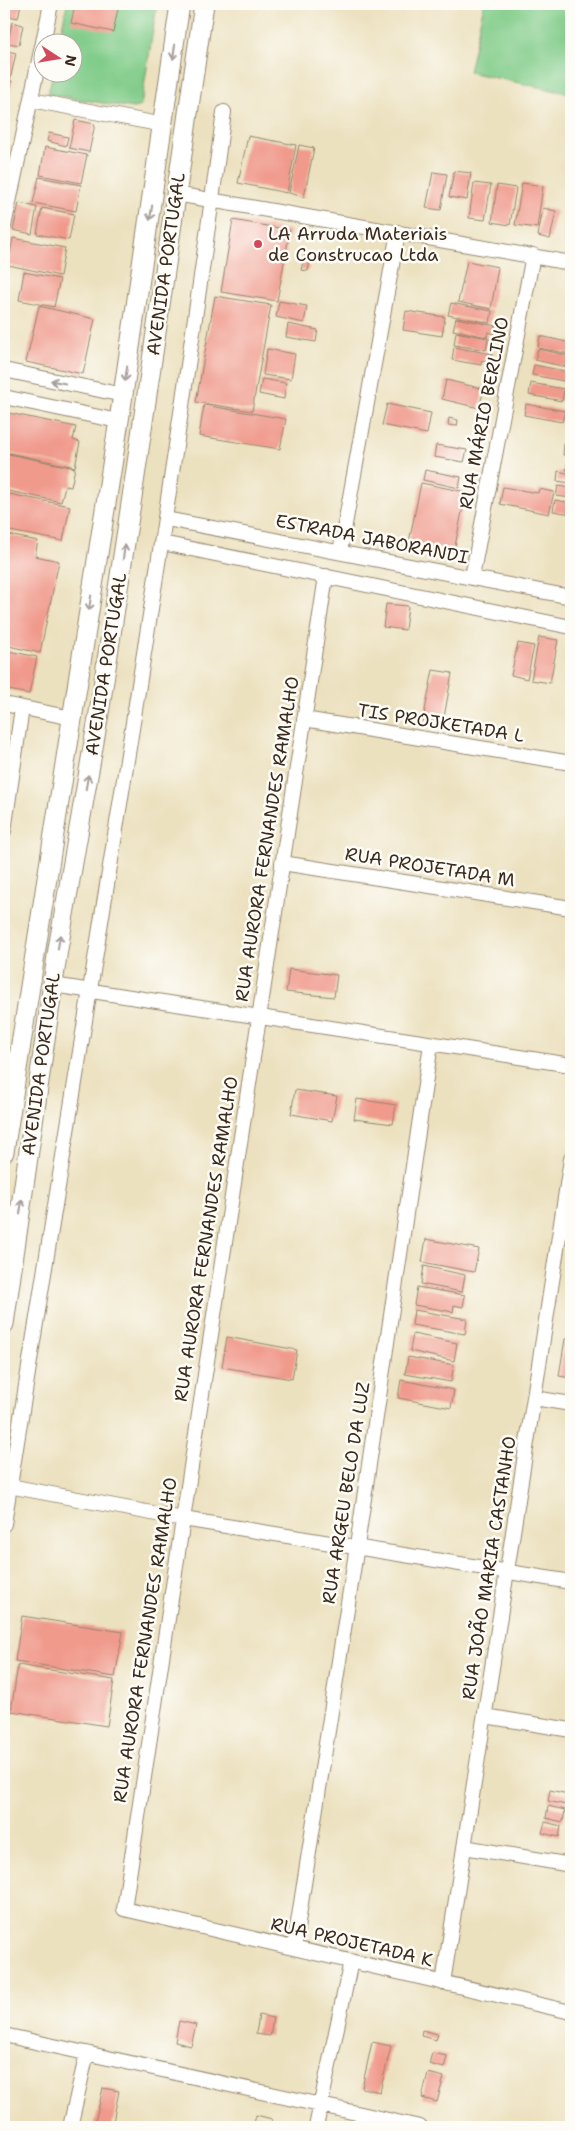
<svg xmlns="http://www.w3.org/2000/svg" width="575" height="2131" font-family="'Shantell Sans',sans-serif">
  <rect width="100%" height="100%" fill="#fdfcf7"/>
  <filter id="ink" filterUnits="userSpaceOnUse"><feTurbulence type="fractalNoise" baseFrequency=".02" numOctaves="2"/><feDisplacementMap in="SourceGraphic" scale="10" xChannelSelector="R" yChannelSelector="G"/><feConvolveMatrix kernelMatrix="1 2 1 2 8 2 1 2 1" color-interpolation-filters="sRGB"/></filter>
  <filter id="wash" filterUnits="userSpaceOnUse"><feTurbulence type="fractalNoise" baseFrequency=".0096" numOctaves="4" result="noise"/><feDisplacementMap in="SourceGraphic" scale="20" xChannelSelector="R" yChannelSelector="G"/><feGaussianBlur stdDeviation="1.12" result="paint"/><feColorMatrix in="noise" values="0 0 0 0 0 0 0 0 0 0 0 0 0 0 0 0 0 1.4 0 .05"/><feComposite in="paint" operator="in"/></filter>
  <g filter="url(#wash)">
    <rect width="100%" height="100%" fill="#ece1bf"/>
    <!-- green -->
    <path fill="#81cc89" stroke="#5e7b54" d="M67,4H157L141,106L133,108L48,94L53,73L72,72V42H59Z
      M484,4H571V94L469,72Z"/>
    <g id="blocks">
      <!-- building -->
      <path fill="#f09a8c" d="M4,4H21L18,18L4,15Z
        M75,4H119L113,32L71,23Z
        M12,22L23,25L19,45L8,43Z
        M4,50L16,53L10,80L4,78Z
        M4,79L12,81L7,104L4,103Z
        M75,120L95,124L89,152L69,148Z
        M49,133L68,137L66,146L47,141Z
        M248,136L296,145L287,193L238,183Z
        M299,145L314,148L304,197L289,193Z
        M45,147L87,155L81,183L40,175Z
        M454,171L471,173L467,200L449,197Z
        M433,172L447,174L441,210L426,208Z
        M39,177L81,185L76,211L33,203Z
        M474,183L491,185L485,220L469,218Z
        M522,183L543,186L537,228L515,225Z
        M497,185L516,188L510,225L492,222Z
        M19,203L37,207L32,234L13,230Z
        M42,208L74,214L69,240L37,234Z
        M543,208L556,211L550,239L538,236Z
        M233,220L290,230L277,301L221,292Z
        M13,238L65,248L60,276L8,265Z
        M305,254L311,256L308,271L301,270Z
        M467,261L498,267L491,309L458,302Z
        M24,272L60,279L54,307L19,300Z
        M215,296L271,305L252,411L196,402Z
        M279,301L307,306L304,323L276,317Z
        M451,303L492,311L490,323L448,315Z
        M39,306L95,319L83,374L26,362Z
        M406,311L445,317L442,336L403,330Z
        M456,318L497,326L495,334L488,332L487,337L453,330Z
        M288,324L318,330L316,342L286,337Z
        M456,332L488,338L486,350L454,345Z
        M540,336L571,343V354L538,348Z
        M454,347L492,354L491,362L482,360L481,365L452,360Z
        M267,349L295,354L291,379L263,375Z
        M538,349L571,356V368L535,360Z
        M534,365L570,372L569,382L532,375Z
        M262,379L286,383L284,399L259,394Z
        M446,380L484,389L479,408L442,399Z
        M531,383L564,389L562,401L529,395Z
        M387,404L431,413L427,434L382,425Z
        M526,404L565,411L562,422L524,415Z
        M204,405L286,419L280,449L199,436Z
        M4,412L76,427L73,440L80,442L75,467L4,452Z
        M567,415L571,416V427L565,426Z
        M449,418L458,420L457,426L448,425Z
        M567,430L571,431V442L565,441Z
        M564,444L571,445V457L563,455Z
        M436,445L467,450L464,462L434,457Z
        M4,453L75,468L71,487L65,486L61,502L4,490Z
        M568,458L571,459V470H566Z
        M425,470L461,477L459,488L423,480Z
        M558,471L571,474V483L557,481Z
        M421,483L466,492L454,551L409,542Z
        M558,486L571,488V498L556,496Z
        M503,487L538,493L539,489L554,492L549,514L500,504Z
        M4,493L70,506L63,541L4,530Z
        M555,500L571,503V514L553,511Z
        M4,534L38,541L35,556L59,561L40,653L4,645Z
        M386,604L408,606L405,630L383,627Z
        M539,637L558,640L550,683L531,680Z
        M518,643L534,646L527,679L511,675Z
        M4,650L37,657L29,694L4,689Z
        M433,670L452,673L443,723L423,720Z
        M289,969L337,975L334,997L286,992Z
        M295,1090L337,1096L332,1121L291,1114Z
        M357,1099L396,1105L393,1124L354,1119Z
        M426,1239L479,1249L474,1272L422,1262Z
        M424,1266L465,1275L462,1292L421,1284Z
        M417,1287L465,1295L463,1307L454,1305L453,1312L414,1305Z
        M414,1310L467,1319L465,1334L412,1325Z
        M413,1334L457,1343L454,1361L410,1351Z
        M227,1337L297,1350L292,1379L222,1367Z
        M565,1339L571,1340V1378L559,1376Z
        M408,1357L454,1365L451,1382L405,1374Z
        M401,1380L454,1390L451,1408L398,1398Z
        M22,1616L123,1632L115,1677L15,1661Z
        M18,1665L114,1680L107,1726L11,1711Z
        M550,1790L568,1794L566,1805L548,1801Z
        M548,1806L565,1810L563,1822L546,1818Z
        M545,1822L561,1826L559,1837L542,1833Z
        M259,2015L273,2018L270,2036L256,2034Z
        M179,2021L196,2025L191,2046L175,2042Z
        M422,2030L438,2034L436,2040L421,2036Z
        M372,2042L391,2046L380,2092L362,2088Z
        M432,2053L447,2056L444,2068L429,2064Z
        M428,2073L444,2077L437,2102L422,2098Z
        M103,2088L119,2091L112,2127H94Z
        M256,2115L272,2119L271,2127H253Z"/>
    </g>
  </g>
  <g filter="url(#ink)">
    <use href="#blocks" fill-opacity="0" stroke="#94866e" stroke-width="1"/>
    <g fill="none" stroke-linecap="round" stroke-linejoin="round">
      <!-- street casing -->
      <g stroke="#94866e" stroke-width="16">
        <path id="street" d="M43,42L51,4
          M31,100L164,125
          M176,194L571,263
          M4,226L42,46
          M4,370L123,395
          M4,397L118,421
          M166,519L571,597
          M162,543L571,627
          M340,552L398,232
          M326,576L124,1909L571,2012
          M472,577L533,255
          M4,704L72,718
          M304,719L571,763
          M4,831L22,708
          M282,863L571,908
          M53,985L571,1065
          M534,1398L571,1404
          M4,1485L183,1519L571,1582
          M4,1524C78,1053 160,584 224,112
          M485,1716L571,1730
          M464,1847L571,1865
          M294,1948L357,1546L431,1044
          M443,1983L571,1159
          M4,2035L420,2127
          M70,2127L87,2053
          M316,2127L351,1961"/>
      </g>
      <!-- secondary casing -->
      <g stroke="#94866e" stroke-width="21">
        <path id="secondary" d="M4,1152L123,395L180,4
          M4,1324L58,949L99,713L132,497L204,4"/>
      </g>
      <!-- street -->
      <use href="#street" stroke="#fff" stroke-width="14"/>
      <!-- secondary -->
      <use href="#secondary" stroke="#fff" stroke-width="19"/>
    </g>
    <!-- one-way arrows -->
    <defs><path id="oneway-shaft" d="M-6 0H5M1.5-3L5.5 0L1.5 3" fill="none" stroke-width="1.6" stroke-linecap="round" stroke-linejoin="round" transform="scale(1.25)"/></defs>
    <g stroke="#a79f9a">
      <use href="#oneway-shaft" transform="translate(174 52) rotate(98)"/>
      <use href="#oneway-shaft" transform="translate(151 213) rotate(99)"/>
      <use href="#oneway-shaft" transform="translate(126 374) rotate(99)"/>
      <use href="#oneway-shaft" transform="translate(58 382) rotate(-168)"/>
      <use href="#oneway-shaft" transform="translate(124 552) rotate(-81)"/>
      <use href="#oneway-shaft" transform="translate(90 603) rotate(99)"/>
      <use href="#oneway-shaft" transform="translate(87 782) rotate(-80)"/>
      <use href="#oneway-shaft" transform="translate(59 942) rotate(-81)"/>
      <use href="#oneway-shaft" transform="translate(21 1207) rotate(-82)"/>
    </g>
  </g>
  <!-- markers -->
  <circle fill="#d1495b" stroke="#fdfcf7" stroke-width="2" cx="258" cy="244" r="5"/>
  <g text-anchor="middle" stroke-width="5" stroke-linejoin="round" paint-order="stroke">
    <!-- poi labels -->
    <g font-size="18" fill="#3b2a1e" stroke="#fdfcf7" text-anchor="start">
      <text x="268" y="240">LA Arruda Materiais<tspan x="268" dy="21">de Construcao Ltda</tspan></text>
    </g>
    <!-- street labels -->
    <g font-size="18" fill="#3b2a1e" stroke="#fdfcf7">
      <text transform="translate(166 264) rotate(-82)" y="6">AVENIDA PORTUGAL</text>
      <text transform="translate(484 413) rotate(-79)" y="6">RUA MÁRIO BERLINO</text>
      <text transform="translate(372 539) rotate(11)" y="6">ESTRADA JABORANDI</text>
      <text transform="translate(106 664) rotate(-81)" y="6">AVENIDA PORTUGAL</text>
      <text transform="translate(441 723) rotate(9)" y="6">TIS PROJKETADA L</text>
      <text transform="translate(267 839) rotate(-81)" y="6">RUA AURORA FERNANDES RAMALHO</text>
      <text transform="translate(430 867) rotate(9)" y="6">RUA PROJETADA M</text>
      <text transform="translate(41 1064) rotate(-82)" y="6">AVENIDA PORTUGAL</text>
      <text transform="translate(206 1239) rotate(-81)" y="6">RUA AURORA FERNANDES RAMALHO</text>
      <text transform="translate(346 1493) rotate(-81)" y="6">RUA ARGEU BELO DA LUZ</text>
      <text transform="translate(489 1568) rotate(-81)" y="6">RUA JOÃO MARIA CASTANHO</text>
      <text transform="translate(145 1640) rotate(-81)" y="6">RUA AURORA FERNANDES RAMALHO</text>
      <text transform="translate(352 1942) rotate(13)" y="6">RUA PROJETADA K</text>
    </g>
  </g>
  <!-- margin -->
  <rect width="575" height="2131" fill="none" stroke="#fdfcf7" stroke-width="20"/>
  <!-- north arrow -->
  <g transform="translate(58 58) rotate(102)"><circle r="24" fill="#fdfcf7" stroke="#afa8a0"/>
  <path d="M0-4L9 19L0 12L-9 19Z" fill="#d1495b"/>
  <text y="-8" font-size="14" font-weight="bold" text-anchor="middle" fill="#3b2a1e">N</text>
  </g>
</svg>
